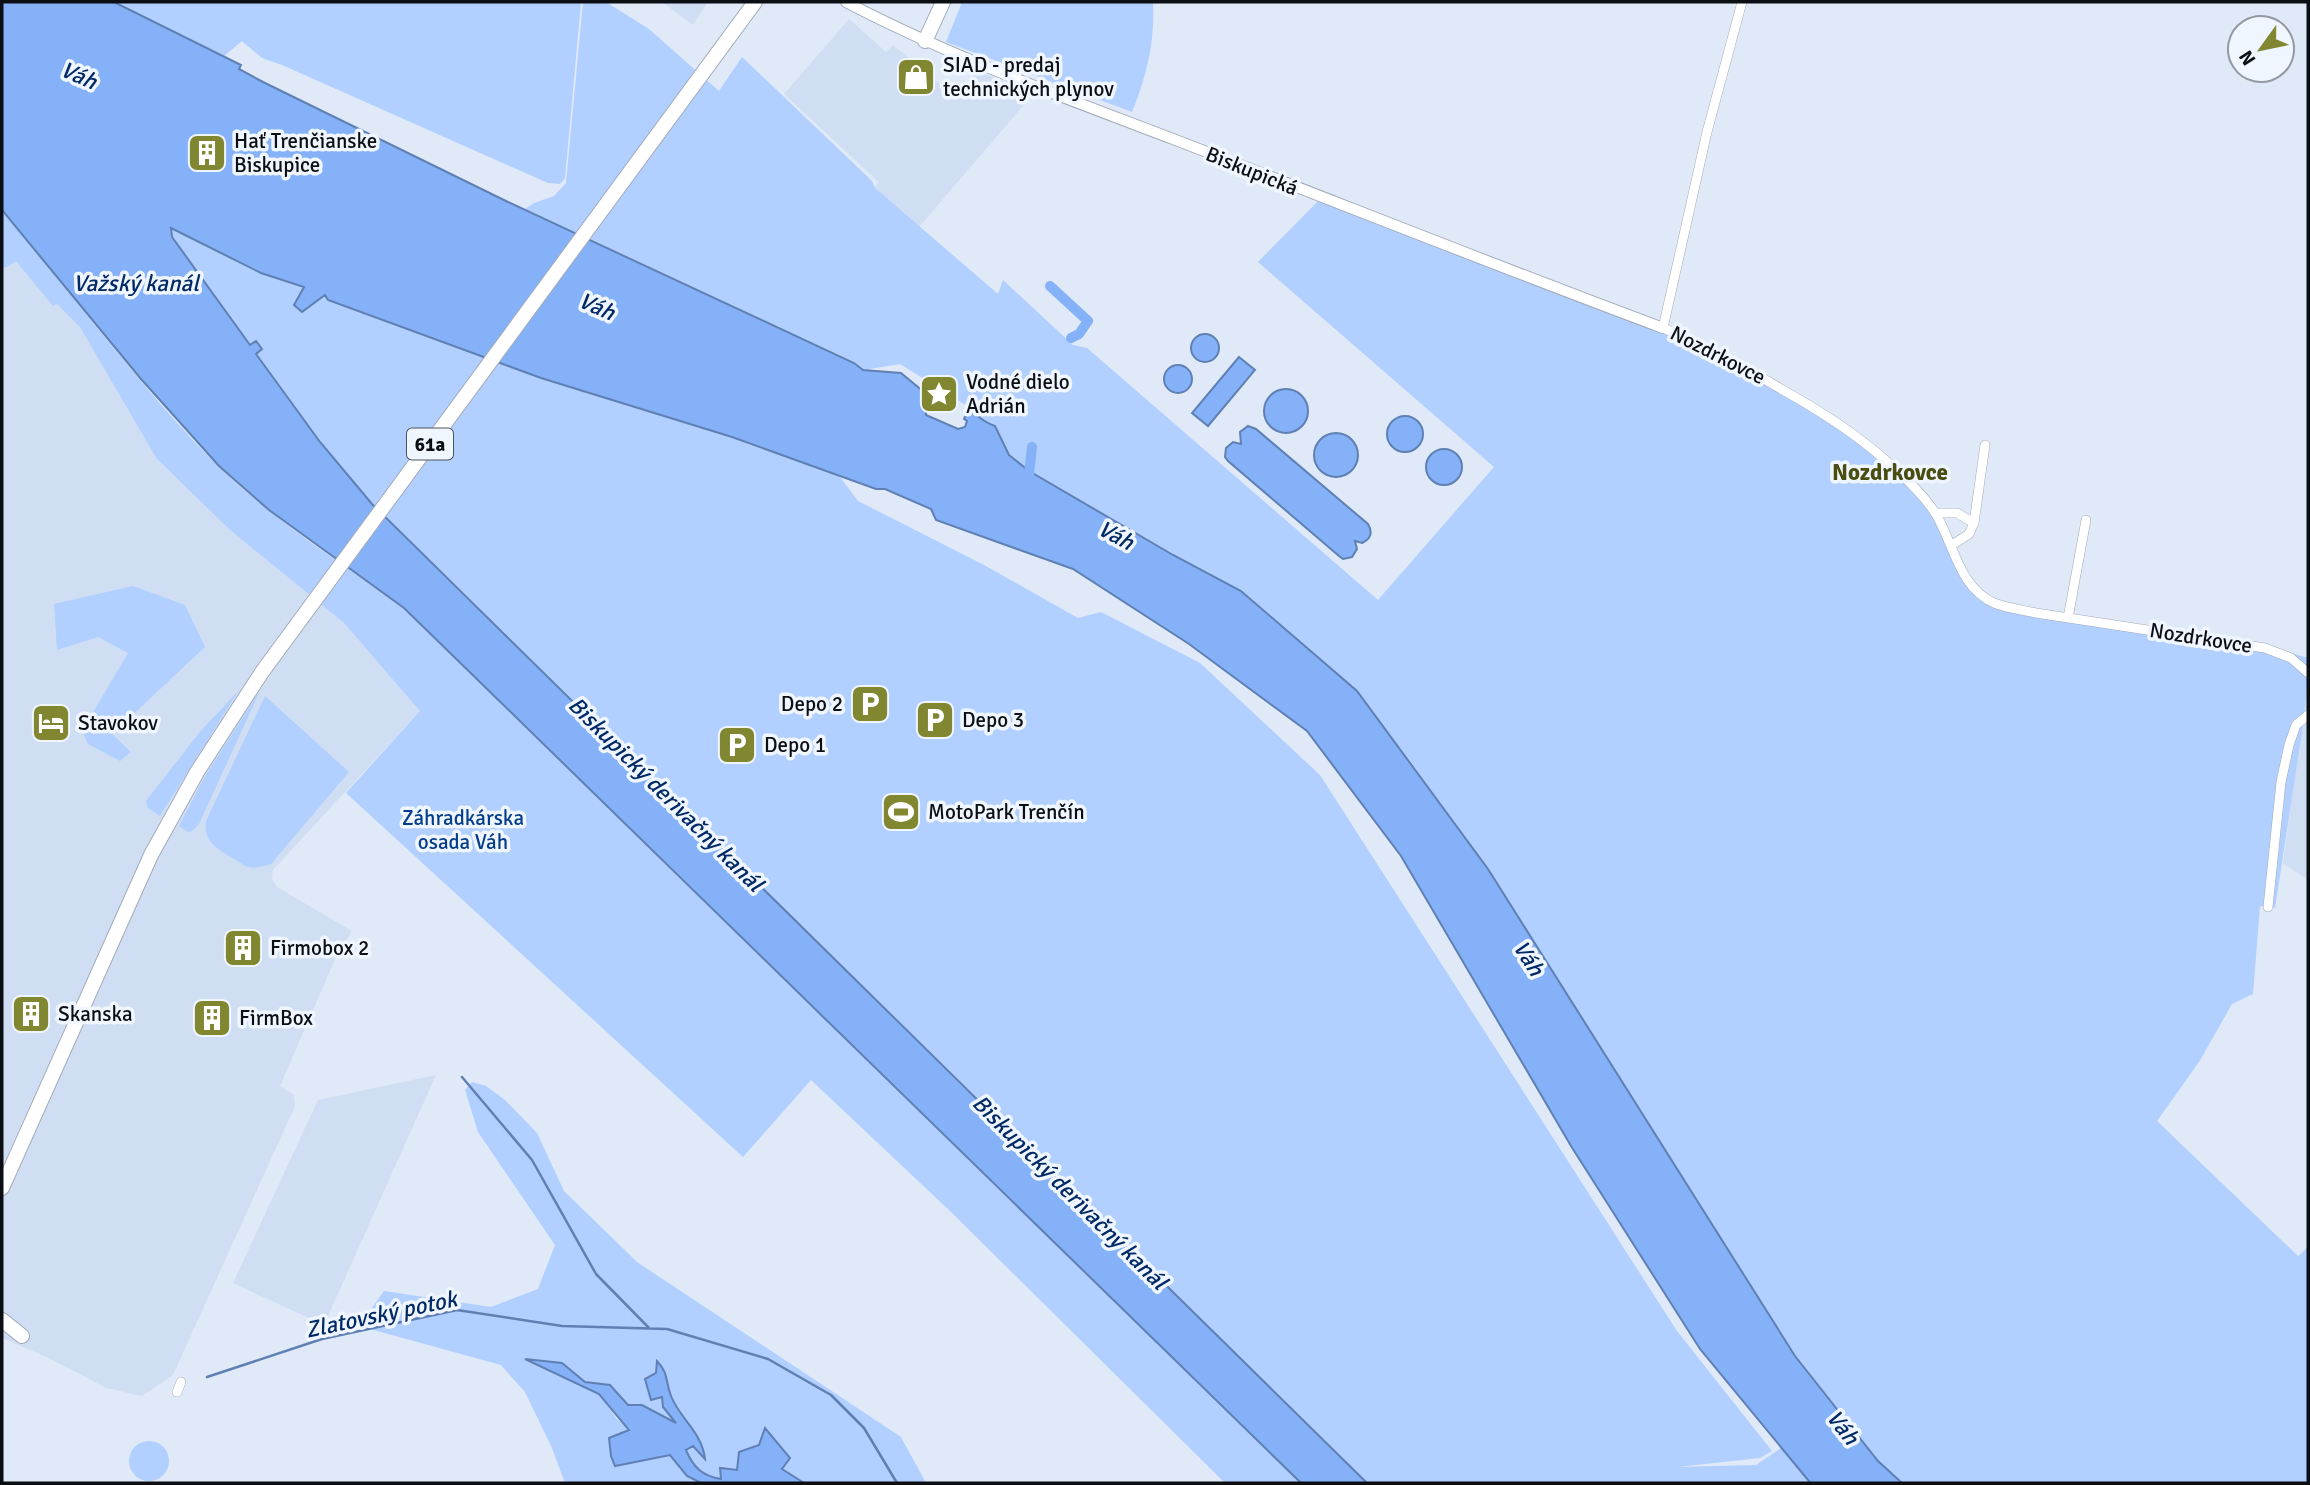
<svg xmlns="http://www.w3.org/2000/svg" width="2310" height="1485" font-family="Signika,sans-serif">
  <rect width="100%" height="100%" fill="#dfe9f8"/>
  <!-- built -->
  <path fill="#d0def3" d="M662,2H708L693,25Z
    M849,19L886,52L893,45L954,96L977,71L1034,93L919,227L874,188L879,182L784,94Z
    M32,245L141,379L157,459L230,530L344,623L420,711L273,870L272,879L277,887L352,931L336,957L280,1086L294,1095L295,1106L173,1375L142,1396L106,1388L49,1358L2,1338V267H7Z
    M2308,680V880L2283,863Z
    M436,1075L324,1325L233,1283L318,1100Z"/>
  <!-- green -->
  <path fill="#b1cfff" d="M114,2H581L565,178L560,184L548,183L282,65L262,58L242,41L224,56Z
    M583,2H606L649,29L719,91L742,57L872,181L875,188L998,294L1003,280L1073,345L1087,348L1378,600L1494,467L1258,262L1324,195L1663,328L1804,400L1865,444L1947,528L1960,567L1980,594L2031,613L2267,646L2308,658V680L2302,732L2275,908L2260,906L2253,994L2232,1004L2199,1062L2157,1121L2298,1256L2308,1247V1483H1902L1878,1461L1795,1356L1488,869L1357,691L1241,591L1173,555L1029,471L1009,455L995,426L987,423L964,404L900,364L863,370L854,362L525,209L534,203L554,196L566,183Z
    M962,2H1153C1155,42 1147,75 1132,112L946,42Z
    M2,210C73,295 140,388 218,466C273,520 341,563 404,608L1301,1483H1225L950,1211L811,1080L743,1157L346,793L420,711L344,623L230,530L157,459L80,327L57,304L53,306L16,261L7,267H2Z
    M171,228L261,273L305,287L299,300L306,307L325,295L837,473L858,501L984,565L1078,618L1101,612L1200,663L1320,775L1677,1331L1772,1451L1760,1458L1677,1467L1756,1465L1781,1448L1811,1483H1367L372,504L320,442L256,353L261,349L256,341L250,345L172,237Z
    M133,586L185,605L205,647L112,734L131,752L120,761L88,744L82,731L128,653L98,637L57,650L54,604Z
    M239,690L160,816L148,808L146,801L199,733Z
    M260,691L199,824L192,831L188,832L179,826L205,776Z
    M265,696L349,772L271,864C263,866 256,869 248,867C243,865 238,861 234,859C218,849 203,842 206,821Z
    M472,1082L486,1086L505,1100L537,1133L564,1191L637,1262L901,1437L926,1483H804L782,1469L759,1445L737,1471L720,1469L721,1479C702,1476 693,1467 685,1450L693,1446L704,1457C703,1433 682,1419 672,1398C665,1382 671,1375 657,1362L651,1400L662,1397L678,1425L642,1405H628L610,1385L585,1382L562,1363L527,1360L599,1394L617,1419L630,1430L615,1466L670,1455L687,1476L701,1483H565L552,1448L525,1392L501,1365L359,1326L384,1291L491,1307L538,1289L555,1245L478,1132L465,1090Z
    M129 1461a20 20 0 1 1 40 0a20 20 0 1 1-40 0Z"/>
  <!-- water -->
  <path fill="#84b1f8" stroke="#6080b3" stroke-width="2" d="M2,2H114L241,65L239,69L263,82L508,202L854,363L863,370L901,373L924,392L926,415L958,429L965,427L967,421L964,419L968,410C978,415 984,423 995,426L1009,455L1029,471L1173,555L1241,591L1357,691L1488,869L1795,1356L1878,1461L1902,1483H1811L1808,1480L1700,1349L1571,1146L1401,856L1307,731L1189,644L1073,569L936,520L931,509L885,489H876L732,437L541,378L328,300L325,295L302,312L294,305L304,287L261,273L171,228L172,237L250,345L256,341L262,349L256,354L320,442L372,504L1367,1483H1301L404,608L269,510L219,466L141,379L2,210Z
    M1191 348a14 14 0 1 1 28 0a14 14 0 1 1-28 0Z
    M1239,357L1255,370L1208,426L1192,413Z
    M1164 379a14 14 0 1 1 28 0a14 14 0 1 1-28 0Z
    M1264 411a22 22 0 1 1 44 0a22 22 0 1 1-44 0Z
    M1387 434a18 18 0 1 1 36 0a18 18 0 1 1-36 0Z
    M1248,426L1256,429L1368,524C1373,532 1371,539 1362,543L1355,541L1357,549L1352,557L1343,559L1339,556L1228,461L1225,457L1226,448L1233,442L1241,444L1240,432Z
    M1314 455a22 22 0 1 1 44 0a22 22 0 1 1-44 0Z
    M1426 467a18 18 0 1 1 36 0a18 18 0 1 1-36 0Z
    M525,1359L562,1363L585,1382L610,1385L628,1405H642L676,1423L663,1407L662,1397L651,1400L645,1379L656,1373L657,1361C669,1374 665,1380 671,1396C680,1419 702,1432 705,1459L693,1446L686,1450C693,1467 702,1476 721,1479L720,1468L737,1470L739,1452L759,1445L765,1428L790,1458L782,1469L804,1483H701L687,1476L670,1455L615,1466L611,1456L609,1438L629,1430L599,1394Z"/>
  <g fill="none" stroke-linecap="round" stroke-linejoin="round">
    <!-- stream -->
    <path stroke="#6080b3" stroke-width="2.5" d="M462,1077L532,1160L596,1274L649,1328
      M207,1377L322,1339L457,1310L562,1326L667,1329L768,1359L831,1395L864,1428L897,1483"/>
    <!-- canal -->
    <path stroke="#84b1f8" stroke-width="10" d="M1050,286L1088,321L1079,334L1071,338
      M1028,483L1032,447"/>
    <!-- minor casing -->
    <g stroke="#a2abb9" stroke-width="10">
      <path id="minor" d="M1742,2L1707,132L1663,328C1704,345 1743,366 1781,389C1817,409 1852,431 1883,458C1902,475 1924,494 1937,516C1954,546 1960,588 1994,603C2007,608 2022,610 2036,613L2265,648L2291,658L2308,673
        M1935,513H1957L1974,523L1969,534L1952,545
        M1974,523L1985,445
        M2068,618L2086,520
        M2268,907L2281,782L2289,745L2296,725L2308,715
        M177,1392L181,1382"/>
    </g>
    <!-- tertiary casing -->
    <g stroke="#a2abb9" stroke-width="12">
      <path id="tertiary" d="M846,2C951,57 1063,97 1173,139C1337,202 1499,267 1663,328"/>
    </g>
    <!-- primary casing -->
    <g stroke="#a2abb9" stroke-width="16">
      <path id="primary" d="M925,41L943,2
        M2,1188L151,855L197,772L262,672L755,2
        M2,1320L22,1336"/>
    </g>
    <!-- minor -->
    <use href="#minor" stroke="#fff" stroke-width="9"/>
    <!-- tertiary -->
    <use href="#tertiary" stroke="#fff" stroke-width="10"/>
    <!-- primary -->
    <use href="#primary" stroke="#fff" stroke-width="14"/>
  </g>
  <!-- icons -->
  <defs>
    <g id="shop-square" transform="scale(2.0125)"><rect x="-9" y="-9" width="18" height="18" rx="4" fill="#818631" stroke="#f0f6ff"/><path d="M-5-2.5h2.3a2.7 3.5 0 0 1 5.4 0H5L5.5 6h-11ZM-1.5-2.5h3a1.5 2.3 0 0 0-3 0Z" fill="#fff"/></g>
    <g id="building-square" transform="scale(2.0125)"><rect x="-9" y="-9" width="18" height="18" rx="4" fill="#818631" stroke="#f0f6ff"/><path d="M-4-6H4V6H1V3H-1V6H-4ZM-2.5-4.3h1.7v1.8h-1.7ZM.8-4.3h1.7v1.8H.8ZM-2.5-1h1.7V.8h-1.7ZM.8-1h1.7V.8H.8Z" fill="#fff"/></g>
    <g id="sight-square" transform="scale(2.0125)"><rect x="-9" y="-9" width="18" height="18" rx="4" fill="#818631" stroke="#f0f6ff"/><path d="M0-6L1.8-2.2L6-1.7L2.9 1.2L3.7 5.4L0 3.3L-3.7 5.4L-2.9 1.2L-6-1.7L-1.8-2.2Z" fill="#fff"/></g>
    <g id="parking-square" transform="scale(2.0125)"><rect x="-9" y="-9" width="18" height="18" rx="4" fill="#818631" stroke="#f0f6ff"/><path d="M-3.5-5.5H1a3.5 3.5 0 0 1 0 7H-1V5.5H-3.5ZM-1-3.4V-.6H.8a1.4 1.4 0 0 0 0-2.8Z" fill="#fff"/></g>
    <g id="hotel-square" transform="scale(2.0125)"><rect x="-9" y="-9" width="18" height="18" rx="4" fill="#818631" stroke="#f0f6ff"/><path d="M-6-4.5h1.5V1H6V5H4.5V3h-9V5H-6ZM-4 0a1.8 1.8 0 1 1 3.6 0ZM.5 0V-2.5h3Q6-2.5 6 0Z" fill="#fff"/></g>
    <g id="stadium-square" transform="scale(2.0125)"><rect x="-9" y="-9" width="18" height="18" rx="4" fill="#818631" stroke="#f0f6ff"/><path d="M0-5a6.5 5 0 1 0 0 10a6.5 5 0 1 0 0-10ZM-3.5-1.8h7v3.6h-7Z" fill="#fff"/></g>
  </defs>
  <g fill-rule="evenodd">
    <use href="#shop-square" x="916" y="77"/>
    <use href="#building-square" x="207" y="153"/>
    <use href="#sight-square" x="939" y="394"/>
    <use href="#parking-square" x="870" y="704"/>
    <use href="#parking-square" x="935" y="720"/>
    <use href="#hotel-square" x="51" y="723"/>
    <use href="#parking-square" x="737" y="745"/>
    <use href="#stadium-square" x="901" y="812"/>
    <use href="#building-square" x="243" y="948"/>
    <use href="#building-square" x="31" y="1014"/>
    <use href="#building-square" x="212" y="1018"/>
  </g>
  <g text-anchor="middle" stroke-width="7" stroke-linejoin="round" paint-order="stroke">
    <!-- shield labels -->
    <rect fill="#f0f6ff" stroke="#50545a" stroke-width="2" x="407" y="428.5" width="46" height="31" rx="5"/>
    <g font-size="19" font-weight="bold" fill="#0b0e13">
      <text x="430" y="451">61a</text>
    </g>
    <!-- poi labels -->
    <g font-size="21" fill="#0b0e13" stroke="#f0f6ff" text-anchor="start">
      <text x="943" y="72">SIAD - predaj<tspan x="943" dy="24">technických plynov</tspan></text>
      <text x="234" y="148">Hať Trenčianske<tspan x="234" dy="24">Biskupice</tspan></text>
      <text x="966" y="389">Vodné dielo<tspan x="966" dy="24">Adrián</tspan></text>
      <text x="843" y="711" text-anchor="end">Depo 2</text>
      <text x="962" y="727">Depo 3</text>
      <text x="78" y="730">Stavokov</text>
      <text x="764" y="752">Depo 1</text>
      <text x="928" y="819">MotoPark Trenčín</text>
      <text x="270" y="955">Firmobox 2</text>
      <text x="58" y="1021">Skanska</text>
      <text x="239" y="1025">FirmBox</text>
    </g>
    <!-- street labels -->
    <g font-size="21" fill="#0b0e13" stroke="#f0f6ff">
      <text transform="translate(1252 171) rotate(22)" y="7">Biskupická</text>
      <text transform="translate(1718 355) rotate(27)" y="7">Nozdrkovce</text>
      <text transform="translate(2201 638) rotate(9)" y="7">Nozdrkovce</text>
    </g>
    <!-- park labels -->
    <g font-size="21" fill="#043d8c" stroke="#f0f6ff">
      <text x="463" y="825">Záhradkárska<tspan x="463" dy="24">osada Váh</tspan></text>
    </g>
    <!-- water labels -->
    <g font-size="23" font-style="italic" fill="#012965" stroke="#f0f6ff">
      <text transform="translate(79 75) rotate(24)" y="8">Váh</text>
      <text x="136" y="291">Važský kanál</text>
      <text transform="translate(597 306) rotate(24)" y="8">Váh</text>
      <text transform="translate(1116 535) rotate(28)" y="8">Váh</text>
      <text transform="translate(666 794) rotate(45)" y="8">Biskupický derivačný kanál</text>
      <text transform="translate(1529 958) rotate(58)" y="8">Váh</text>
      <text transform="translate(1070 1192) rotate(45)" y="8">Biskupický derivačný kanál</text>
      <text transform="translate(381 1314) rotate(-12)" y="8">Zlatovský potok</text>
      <text transform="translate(1843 1427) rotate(52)" y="8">Váh</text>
    </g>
    <!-- neighbourhood labels -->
    <g font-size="23" font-weight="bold" fill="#494d10" stroke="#f0f6ff">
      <text x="1890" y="480">Nozdrkovce</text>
    </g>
  </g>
  <!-- border -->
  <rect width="2310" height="1485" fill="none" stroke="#0b0e13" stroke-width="7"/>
  <!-- north arrow -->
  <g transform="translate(2261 49) rotate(237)"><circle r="33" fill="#f0f6ff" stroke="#9499a1" stroke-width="2"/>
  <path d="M0-5L12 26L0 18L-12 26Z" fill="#818631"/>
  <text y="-10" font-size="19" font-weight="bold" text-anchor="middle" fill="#0b0e13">N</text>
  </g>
</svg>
